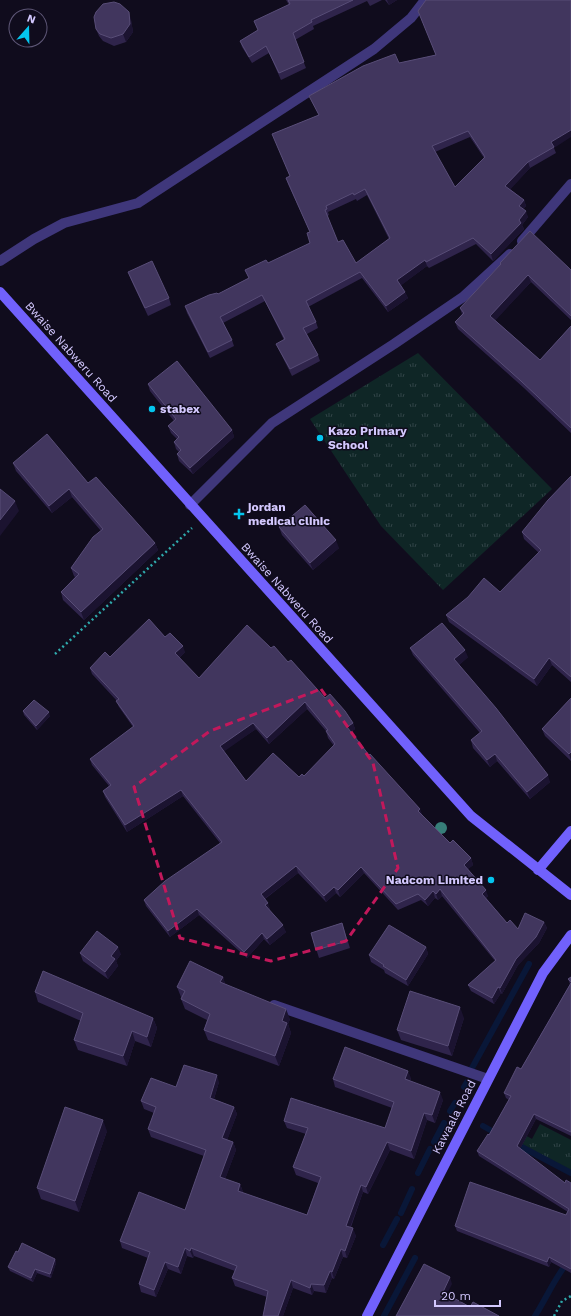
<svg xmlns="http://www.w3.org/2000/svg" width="571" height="1316" font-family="'Work Sans',sans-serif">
  <defs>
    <pattern id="grass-tufts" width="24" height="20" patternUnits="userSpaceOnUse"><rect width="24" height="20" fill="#0f2626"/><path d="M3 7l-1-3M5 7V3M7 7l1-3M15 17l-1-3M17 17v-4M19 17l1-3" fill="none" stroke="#314447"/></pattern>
  </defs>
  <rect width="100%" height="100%" fill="#100c1d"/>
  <!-- grass -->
  <path fill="url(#grass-tufts)" d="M418,353L552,489L443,590L381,526L310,419Z
    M540,1124L571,1140V1171L517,1144L518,1131L532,1139Z"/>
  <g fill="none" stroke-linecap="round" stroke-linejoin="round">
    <!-- stream -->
    <path stroke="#091738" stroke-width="6" d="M472,1068L529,964
      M464,1087L467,1082
      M450,1111L455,1103
      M483,1126L499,1135
      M434,1142L444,1123
      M514,1143L571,1173
      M418,1173L430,1149
      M401,1213L412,1189
      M383,1245L397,1219
      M384,1316L415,1258
      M535,1316C547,1297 556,1275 571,1258"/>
    <!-- path -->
    <path stroke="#2faaac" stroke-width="2.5" stroke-dasharray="2 3" stroke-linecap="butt" d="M55,654L192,528
      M554,1316L562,1301L571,1296"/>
    <!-- lane -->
    <path stroke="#3f377b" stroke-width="10" d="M274,1005L488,1079"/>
    <!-- street -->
    <path stroke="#3f377b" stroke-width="10" d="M522,241L571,184
      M0,261L34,239L64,223L138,203L374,49L411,18L425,0
      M190,505L272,423L394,344L463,297L510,254"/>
    <!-- secondary -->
    <path stroke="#7161fc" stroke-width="10" d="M0,292L471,816L571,895
      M538,870L571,831
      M367,1316L543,973L571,935"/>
  </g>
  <!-- trees -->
  <circle fill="#377e79" cx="441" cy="828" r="6"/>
  <!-- wall -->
  <path fill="#2f244b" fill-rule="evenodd" d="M286,0H382L370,6L367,1L313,26L314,29L295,40L306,68L281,80L269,53L252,63L242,47L240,41L258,30L254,21L289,5Z
    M385,0H397L389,5Z
    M571,0L554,148L556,153L530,168L510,189L524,200L526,206L523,209L528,217L522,225L524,229L493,261L476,244L429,268L427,266L401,285L408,298L388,312L362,278L308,307L316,322L318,328L307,334L318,355L320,361L292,376L276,344L284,340L265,301L223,323L232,340L234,346L210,358L187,313L185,306L218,294L249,278L245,270L268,263L310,243V232L288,184L286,178L290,176L272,134L319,115L312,102L309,96L399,63L436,55L418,11ZM470,137L484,158L455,187L435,152ZM367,195L389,239L356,263L338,242L327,216L329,215L328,212L356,199L357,201Z
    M131,20L133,32L126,42L114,46L103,41L99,36L96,29Z
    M500,263L571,270V320L531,282L495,320L540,360L571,326V433L524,388L458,329L455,322L462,314L460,308L501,264Z
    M128,272L169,298L171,305L148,316L131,280Z
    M148,384L232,430L234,437L193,474L179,461L177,454L179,452L176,449L174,442L177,439L171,433L168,426L174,421L150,391Z
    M13,463L88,483L155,543L158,550L84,620L63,600L61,592L75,577L74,576L71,568L101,531L72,497L52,513L16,471Z
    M571,476V682L552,665L537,686L449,622L446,615L500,592L539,553L524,539L522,532Z
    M279,527L339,548L313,570L282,535Z
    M165,637L185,652L179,658L199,678L271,648L288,662L325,698L353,723L355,729L351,732L369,755L423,816L450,843L471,858L473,865L468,869L488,896L486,898L507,923L518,929L544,922L547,928L539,943L518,965L502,994L501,993L494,1004L471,991L468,985L495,961L442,896L438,900L435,898L428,906L421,900L398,910L364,873L340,897L336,893L326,902L298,873L265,899L270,909L269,910L286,932L270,945L264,939L247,958L199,915L170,937L146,906L144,900L220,843L183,796L127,832L105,797L103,791L109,786L92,765L90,759L133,727L119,707L116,701H117L92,674L90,668L110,657ZM307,709L326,731L328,738L334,746L304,776L246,781L223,751L256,729L269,744Z
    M410,648L468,657L459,665L550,782L530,799L497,761L490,767L473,748L471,740L480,733L413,655Z
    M571,698V761L545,736L542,729Z
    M23,711L50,716L37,730L24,715Z
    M342,923L350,948L319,958L311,933Z
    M426,947L428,954L408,986L385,973L384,970L371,962L369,955Z
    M80,953L121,954L116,961L118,966L108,979L83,961Z
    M223,977L225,984L290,1019L288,1024L291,1033L279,1066L208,1040L204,1030L207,1020L185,1009L181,999L182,998L181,997L177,987Z
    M571,977V1136L536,1119L520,1149L565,1183H571V1273L551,1262L549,1267L457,1231L455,1226L566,1215L568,1212L479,1156L477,1151L489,1135L509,1100L506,1098L504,1093L521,1069L570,984L568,979Z
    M35,992L153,1018L157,1028L151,1047L135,1041L127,1066L78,1050L74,1040L81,1021L38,1002Z
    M464,1018L452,1056L401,1040L397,1030Z
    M411,1078L410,1081L443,1100L435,1123L427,1120L414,1159L390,1150L368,1194L363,1192L351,1227L356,1236L347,1258L343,1257L334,1279L332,1278L326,1293L314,1291L312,1295L293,1288L283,1316H263L267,1297L235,1286L232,1278L235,1271L194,1256L193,1258L187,1256L181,1274L168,1269L156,1297L141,1292L139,1284L148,1258L122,1248L120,1241L185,1210L204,1156L151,1137L148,1129L154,1113L144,1109L141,1101L176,1087L219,1082L214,1099L234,1107L237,1114L227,1140L233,1142L236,1150L225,1179L240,1184L243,1192V1193L307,1215L318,1183L296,1175L293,1167L306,1134L287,1128L284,1121L385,1128L392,1108L335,1087L333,1079Z
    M107,1131L79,1212L41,1199L37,1188Z
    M55,1259L56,1263L51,1278L37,1273L33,1282L10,1271L8,1267Z"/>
  <!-- shaded-wall -->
  <path fill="#1b1330" d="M387,0H397L389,5Z
    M129,12L131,20L133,32L126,42L123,34Z
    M571,130V137L554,148L551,142Z
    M528,162L530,168L508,192L505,186Z
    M524,200L526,206L521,212L519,206Z
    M526,211L528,217L522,225L524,229L493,261L491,254Z
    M425,260L427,266L399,287L397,280Z
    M528,275L531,282L493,323L490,316Z
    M405,292L408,298L388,312L386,306Z
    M232,430L234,437L193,474L190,468Z
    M69,489L72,497L52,513L49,506Z
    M15,501L19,511L0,536V520Z
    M336,540L339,548L313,570L310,563Z
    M155,543L158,550L84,620L81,612Z
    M183,646L185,652L177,660L175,653Z
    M465,650L468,657L457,667L454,659Z
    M549,658L552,665L537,686L534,679Z
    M305,702L307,709L269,744L267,738Z
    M49,712L50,716L37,730L36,726Z
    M253,723L256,729L222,753L220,746Z
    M353,723L355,729L350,733L347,727Z
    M571,752V760L569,754Z
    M495,754L497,761L490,767L487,760Z
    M548,775L550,782L530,799L527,792Z
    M181,790L183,796L127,832L125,825Z
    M420,809L423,816L418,811Z
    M471,858L473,865L466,871L464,865Z
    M296,866L298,873L263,900L261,894Z
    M361,867L364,873L340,897L338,890Z
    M334,887L336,893L326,902L324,896Z
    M440,889L442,896L438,900L436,894Z
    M486,890L488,896L484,900L482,894Z
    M433,891L435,898L428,906L425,900Z
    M268,903L270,909L267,911L265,905Z
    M197,909L199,915L170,937L168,931Z
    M544,922L547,928L539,943L518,965L502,994L500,988L516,959Z
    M283,925L286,932L270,945L267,939Z
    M262,933L264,939L247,958L244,952Z
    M118,947L121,954L116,961L118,966L108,979L105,972L111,956Z
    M426,947L428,954L408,986L406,980Z
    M223,977L226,987L220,982Z
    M498,987L501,993L494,1004L492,998Z
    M460,1007L464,1018L452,1056L448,1046Z
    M286,1009L290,1019L288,1024L291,1033L279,1066L275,1056L282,1021Z
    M153,1018L157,1028L151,1047L147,1037Z
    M132,1031L135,1041L127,1066L123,1056Z
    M408,1071L411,1078L407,1087L405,1079Z
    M217,1075L219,1082L212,1105L210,1098Z
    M440,1092L443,1100L435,1123L432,1115Z
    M234,1107L237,1114L225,1146L222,1138Z
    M424,1113L427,1120L414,1159L411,1151Z
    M534,1114L536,1119L519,1151L517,1146Z
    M103,1120L107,1131L79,1212L75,1201Z
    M233,1142L236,1150L223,1185L220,1177Z
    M387,1142L390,1150L368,1194L366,1187Z
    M240,1184L243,1192L241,1199L238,1191Z
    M361,1185L363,1192L348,1233L346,1226Z
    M353,1228L356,1236L347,1258L345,1251Z
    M185,1248L187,1256L181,1274L178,1267Z
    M191,1248L194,1256L193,1258L190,1251Z
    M341,1249L343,1257L334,1279L332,1272Z
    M549,1257L551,1262L549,1267L547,1262Z
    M55,1259L56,1263L51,1278L50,1274Z
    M165,1262L168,1269L156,1297L154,1290Z
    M35,1269L37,1273L33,1282L31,1278Z
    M330,1271L332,1278L326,1293L324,1285Z
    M450,1277L452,1284L445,1298L443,1292Z
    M291,1280L293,1288L283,1316H278Z
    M311,1284L314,1291L312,1295L310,1288Z"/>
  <!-- building -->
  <path fill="#41365e" stroke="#584d77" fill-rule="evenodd" d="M288,0H353L311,20L312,22L293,33L304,62L279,73L266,46L249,57L240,41L258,30L254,21L290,4Z
    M426,0H571V130L551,142L554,147L528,162L505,186L524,200L519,206L526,211L519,220L521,223L491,254L473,238L426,262L425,260L397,280L405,292L386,306L360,272L306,301L316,322L303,328L318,355L290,369L276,344L285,339L262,295L220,317L232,340L208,352L185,306L209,295L217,293L218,294L249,278L245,270L266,260L268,263L310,243L307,233L310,232L286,178L290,176L272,134L319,115L309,96L363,66L395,54L399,63L436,55L418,11ZM468,131L485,157L455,187L432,146ZM365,189L390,238L356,263L343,240L338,242L325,210L327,209L326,206L353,193L354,195Z
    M114,2L120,4L129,12L130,24L123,34L111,38L100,34L96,29L94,17L96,12L103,4Z
    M530,231L571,270V316L528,275L490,316L540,360L571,326V428L521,381L455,322L464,313L460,308L501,264L500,263Z
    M152,261L169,298L145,308L128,272Z
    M177,361L232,430L190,468L177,454L181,450L174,442L179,437L168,426L176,419L148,384Z
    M47,434L88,483L96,477L155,543L81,612L61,592L79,574L71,568L93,537L103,529L69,489L49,506L13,463Z
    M571,476V677L549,658L534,679L446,615L468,597L484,578L500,592L541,550L522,532L548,500Z
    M0,489L15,501L0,520Z
    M305,505L336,540L310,563L279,527Z
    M149,619L165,637L170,633L183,646L175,653L199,678L247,625L271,648L274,646L288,662L291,660L325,698L330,694L345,711L353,723L347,727L369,755L370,754L420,809L418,811L450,843L453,840L471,858L464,865L486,890L482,894L507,923L510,920L518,929L525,913L544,922L536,937L516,959L500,988L498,987L492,998L468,985L496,960L440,889L436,894L433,891L425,900L418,894L396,904L361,867L338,890L334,887L324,896L296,866L261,894L268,903L265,905L283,925L267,939L262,933L244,952L197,909L168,931L144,900L165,881L222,842L181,790L125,825L103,791L111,785L90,759L134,726L116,701L119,699L90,668L105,652L110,657ZM305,702L328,730L326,731L335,744L304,776L302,774L299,777L273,753L246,781L220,746L253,723L267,738Z
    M442,623L465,650L454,659L496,708L548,775L527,792L495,754L487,760L471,740L482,731L410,648Z
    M571,698V752L569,754L542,729Z
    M34,700L49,712L36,726L23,711Z
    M342,923L347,941L316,950L311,933Z
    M389,925L426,947L406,980L383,966L384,965L369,955Z
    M97,931L118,947L111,956L115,959L105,972L80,953Z
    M190,961L223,977L220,982L286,1009L282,1021L287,1023L275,1056L204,1030L210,1014L181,999L185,991L177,987Z
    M43,971L153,1018L147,1037L132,1031L123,1056L74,1040L83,1013L35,992Z
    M571,977V982L568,979Z
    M571,983V1132L534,1114L517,1146L565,1183L566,1180L571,1183V1269L549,1257L547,1262L455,1226L470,1182L566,1215L569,1209L477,1151L488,1134L489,1135L511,1096L504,1093L517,1067L521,1069Z
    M410,991L460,1007L448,1046L397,1030Z
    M345,1047L408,1071L405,1079L440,1092L432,1115L424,1113L411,1151L387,1142L366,1187L361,1185L346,1226L353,1228L345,1251L341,1249L332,1272L330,1271L324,1285L311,1284L310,1288L291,1280L278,1316H263L268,1291L232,1278L237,1266L191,1248L190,1251L185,1248L178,1267L165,1262L154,1290L139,1284L150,1252L120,1241L139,1192L185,1210L206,1150L148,1129L156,1107L141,1101L151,1078L176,1087L184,1065L217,1075L210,1098L234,1107L222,1138L233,1142L220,1177L240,1184L238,1191L307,1215L321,1177L293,1167L308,1128L284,1121L291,1098L385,1128L394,1102L333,1079Z
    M65,1107L103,1120L75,1201L37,1188Z
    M22,1243L55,1259L50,1274L35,1269L31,1278L8,1267L16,1251L18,1252Z
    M424,1264L450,1277L443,1292L470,1307L473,1302L499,1316H396Z"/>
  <!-- marked area -->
  <path fill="none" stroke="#c2185b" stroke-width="3" stroke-dasharray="8 5" stroke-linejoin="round" d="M321,689L373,763L398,868L346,941L271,961L180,938L134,787L210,731Z"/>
  <!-- markers -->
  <g fill="#04c5ee" stroke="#100c1d" stroke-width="1.5">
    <circle cx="152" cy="409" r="4"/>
    <circle cx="320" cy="438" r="4"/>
    <path d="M237 508h4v4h4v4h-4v4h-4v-4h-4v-4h4z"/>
    <circle cx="491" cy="880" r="4"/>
  </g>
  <g text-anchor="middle" stroke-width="3" stroke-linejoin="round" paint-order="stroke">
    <!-- street labels -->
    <g font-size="12" fill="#d3c8fe" stroke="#100c1d">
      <text transform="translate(71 352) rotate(48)" y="4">Bwaise Nabweru Road</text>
      <text transform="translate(287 593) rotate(48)" y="4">Bwaise Nabweru Road</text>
      <text transform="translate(454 1117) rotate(-63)" y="4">Kawaala Road</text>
    </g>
    <!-- poi labels -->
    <g font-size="12" font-weight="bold" fill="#d3c8fe" stroke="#100c1d" text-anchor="start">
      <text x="160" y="413">stabex</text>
      <text x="328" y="435">Kazo Primary<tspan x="328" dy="14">School</tspan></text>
      <text x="248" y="511">jordan<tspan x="248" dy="14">medical clinic</tspan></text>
      <text x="483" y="884" text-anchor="end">Nadcom Limited</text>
    </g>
  </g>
  <!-- north arrow -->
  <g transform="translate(28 28) rotate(20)"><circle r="19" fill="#100c1d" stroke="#5e5777"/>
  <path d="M0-3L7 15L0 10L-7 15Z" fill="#04c5ee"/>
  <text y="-6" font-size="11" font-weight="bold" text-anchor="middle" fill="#d3c8fe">N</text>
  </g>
  <!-- scale -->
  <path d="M435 1300v6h65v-6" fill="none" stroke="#d3c8fe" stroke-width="2"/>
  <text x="441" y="1300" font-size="12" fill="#d3c8fe" stroke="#100c1d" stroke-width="3" paint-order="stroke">20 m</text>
</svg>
